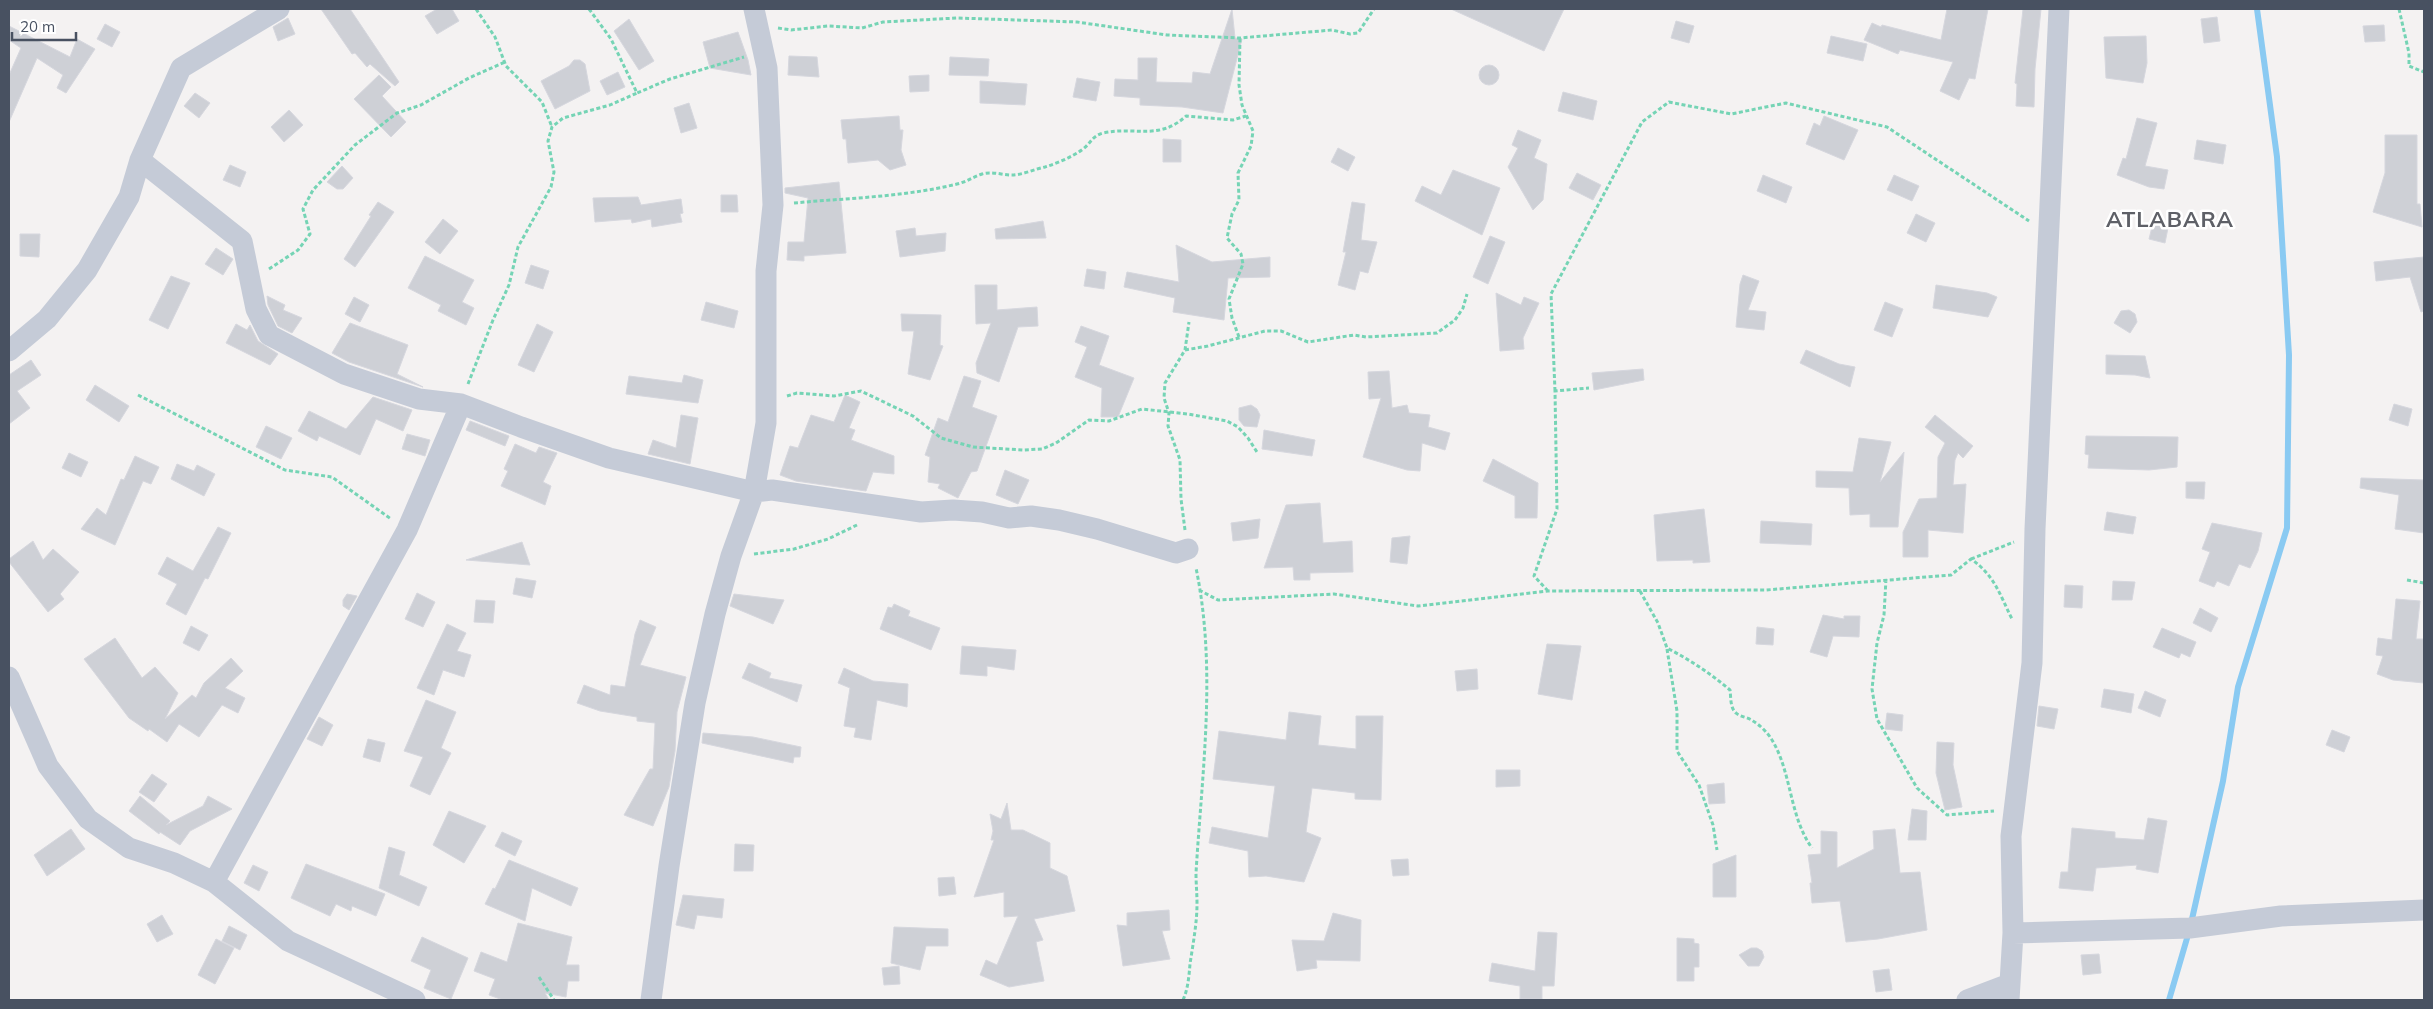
<svg xmlns="http://www.w3.org/2000/svg" width="2433" height="1009" font-family="Mulish,sans-serif">
  <rect width="100%" height="100%" fill="#f4f2f2"/>
  <g fill="none" stroke-linecap="round" stroke-linejoin="round">
    <!-- stream -->
    <path stroke="#8acaf2" stroke-width="6" d="M2169,1000L2190,928L2223,781L2238,687L2287,528L2289,355L2277,157L2257,9"/>
  </g>
  <!-- building -->
  <path fill="#ced0d6" stroke="#d6d7de" d="M321,9H350L399,82L395,86L370,64L367,67L355,53L352,54Z
    M437,9H452L459,21L437,34L425,16Z
    M1232,9L1235,38L1242,39L1223,113L1182,107L1140,105V98L1114,96L1115,79L1138,80V58H1157L1156,82L1192,83L1193,72L1210,74Z
    M1451,9H1564L1544,51Z
    M1947,9H1988L1975,79L1969,78L1959,100L1940,91L1953,62L1900,50L1898,54L1864,40L1872,23L1881,27L1882,25L1941,40Z
    M2023,9H2041L2035,69L2034,107L2016,106L2017,84L2015,83Z
    M2217,17L2220,41L2204,43L2201,19Z
    M288,18L295,34L278,41L273,27Z
    M629,19L654,61L639,70L614,31Z
    M1676,21L1694,26L1689,43L1671,38Z
    M105,24L120,32L112,47L97,39Z
    M2384,25L2385,41L2365,42L2363,26Z
    M9,26L70,57L77,39L95,49L66,93L57,88L63,75L37,58L9,122V75L21,48L9,40Z
    M738,32L748,60L751,75L710,68L703,42Z
    M1831,36L1867,44L1863,61L1827,53Z
    M2146,36L2147,63L2143,83L2106,78L2104,37Z
    M789,56L817,57L819,77L788,75Z
    M950,57L989,59L988,76L949,75Z
    M574,60H580L585,64L590,91L555,109L541,81L569,66Z
    M1479 75a10 10 0 1 1 20 0a10 10 0 1 1-20 0Z
    M618,72L625,87L607,95L600,81Z
    M379,75L391,87L382,96L406,122L391,137L354,99Z
    M929,75V91L910,92L909,76Z
    M1077,78L1100,82L1096,101L1073,97Z
    M980,81L1027,84L1025,105L980,103Z
    M1563,92L1597,101L1593,120L1558,111Z
    M195,93L210,103L199,118L184,106Z
    M689,103L697,128L681,133L674,108Z
    M289,110L303,125L284,142L271,127Z
    M899,116L900,130H903L901,150L906,165L890,170L878,160L848,163L846,139H843L841,120Z
    M1824,116L1858,130L1844,160L1806,144L1814,123L1820,126Z
    M2137,118L2157,123L2145,166L2168,170L2164,189L2149,187L2117,175L2123,158L2126,159Z
    M1518,130L1541,140L1534,158L1547,164L1543,200L1533,210L1508,167L1518,148L1512,145Z
    M2385,135H2417V204H2420L2422,227L2373,212L2385,173Z
    M1163,139L1181,140V162H1163Z
    M2197,140L2226,145L2223,164L2194,159Z
    M1338,148L1355,157L1348,171L1331,162Z
    M230,165L246,172L240,187L223,180Z
    M342,166L353,178L343,189H337L327,182Z
    M1453,170L1500,188L1482,235L1415,201L1422,186L1441,195Z
    M1577,173L1601,185L1593,200L1569,188Z
    M1763,175L1792,187L1786,203L1757,191Z
    M1894,175L1919,186L1912,201L1887,190Z
    M839,182L846,253L804,256V261L787,260L788,242H804L808,198L785,193V188Z
    M721,195H737L738,212H721Z
    M638,197L641,205L681,199L683,213L680,214L682,222L652,227L651,219L632,223L631,219L595,222L593,198Z
    M378,202L394,212L355,267L344,259L371,216L369,215Z
    M1352,202L1365,204L1361,240L1377,242L1368,273L1360,271L1355,290L1338,285L1346,252H1343Z
    M1916,214L1935,223L1926,242L1907,233Z
    M443,219L458,231L440,254L425,242Z
    M2154,219L2169,223L2165,243L2149,239Z
    M1043,221L1046,238L996,239L995,229Z
    M915,228L916,236L946,233L945,251L900,257L896,231Z
    M20,234H40L39,257L20,256Z
    M1490,236L1505,242L1488,284L1473,277Z
    M1176,245L1212,262L1270,257V277L1228,278L1224,320L1173,312L1175,298L1124,287L1127,272L1179,282Z
    M216,248L233,259L223,275L205,264Z
    M425,256L474,280L462,302L474,308L466,325L438,311L441,305L408,288Z
    M2424,257V311L2421,312L2410,277L2376,281L2374,262Z
    M531,265L549,271L543,289L525,283Z
    M1087,269L1106,272L1104,289L1084,286Z
    M1743,275L1759,281L1748,310L1766,312L1764,330L1736,327L1740,284Z
    M171,276L190,283L168,329L149,320Z
    M975,285H997V310L1037,307L1038,326L1018,327L999,382L977,373L976,363L991,323L976,324Z
    M1936,285L1987,293L1997,297L1988,317L1933,308Z
    M1496,293L1521,305L1524,297L1539,303L1523,338L1524,349L1500,351Z
    M267,296L285,305L283,310L302,318L292,333L278,326L268,305Z
    M354,297L369,305L360,322L345,314Z
    M706,302L738,311L734,328L701,320Z
    M1885,302L1903,309L1892,337L1874,330Z
    M2129,310L2135,314L2137,322L2130,333L2114,323L2121,311Z
    M901,314L941,315L940,345L943,346L930,380L908,374L914,331H902Z
    M350,323L408,345L397,374L423,387L349,362L332,353Z
    M236,324L247,330L250,325L258,341L278,354L270,365L226,343Z
    M537,324L553,332L534,372L518,365Z
    M1081,326L1109,336L1099,365L1134,378L1118,417H1101L1102,388L1075,377L1087,347L1075,342Z
    M1806,350L1839,364L1855,367L1850,387L1800,363Z
    M2106,355L2145,356L2150,378L2135,375L2106,374Z
    M31,360L41,375L17,391L30,408L9,424V375Z
    M1643,369L1644,380L1594,390L1592,373Z
    M1389,371L1392,408L1407,405L1409,413L1430,415L1428,427L1450,433L1445,450L1422,443L1420,471L1407,470L1363,457L1381,398L1369,399L1368,372Z
    M684,375L703,380L698,403L626,394L629,376L682,383Z
    M964,376L981,381L972,407L997,416L977,471L971,472L958,498L938,488L940,484L928,482L930,457L925,455L938,418L948,422Z
    M95,385L129,406L119,422L86,400Z
    M845,395L860,402L849,428L855,430L851,440L894,456V474L873,472L866,491L796,481L780,475L790,446L798,448L811,415L834,422Z
    M373,397L412,410L403,431L376,419L360,455L319,436L317,441L298,431L309,411L346,429Z
    M2394,404L2412,409L2408,426L2389,420Z
    M1251,405L1257,409L1260,415L1257,427L1244,426L1239,420V408Z
    M681,415L698,418L690,464L648,454L653,440L676,448Z
    M1935,415L1973,446L1963,458L1958,453L1955,460L1953,485L1966,484L1963,533L1928,530V557H1903V532L1919,499L1937,498L1938,457L1945,443L1925,427Z
    M470,421L509,436L505,446L466,430Z
    M266,426L292,438L281,459L256,447Z
    M1264,430L1315,440L1312,456L1262,449Z
    M407,434L430,440L425,456L402,449Z
    M2086,436L2178,437L2177,467L2149,470L2088,468L2089,455L2085,454Z
    M1859,438L1891,442L1880,482L1904,452L1898,527H1870V514L1850,515L1849,488L1816,487V471L1853,472Z
    M515,444L536,453L539,447L557,453L543,482L551,486L545,505L501,486L508,471L504,469Z
    M69,453L88,462L81,477L62,468Z
    M135,456L159,467L151,484L143,481L115,545L81,529L97,508L106,515L121,479L124,480Z
    M1493,459L1538,483L1537,518H1515V496L1483,481Z
    M177,464L194,471L197,465L215,474L204,496L171,479Z
    M1005,470L1029,480L1018,504L996,495Z
    M2361,478L2424,480V533L2395,529L2399,495L2360,488Z
    M2186,482H2205L2204,499L2186,498Z
    M1320,503L1323,543L1352,541L1353,572L1310,573V580H1294L1293,567L1264,568L1286,505Z
    M1704,509L1710,562L1693,563V560L1657,561L1654,515Z
    M2107,512L2136,517L2133,534L2104,530Z
    M1260,519L1258,538L1233,541L1231,523Z
    M1761,521L1812,524L1811,545L1760,543Z
    M2212,523L2262,533L2258,551L2250,568L2239,564L2229,586L2217,581L2214,587L2199,581L2210,552L2202,549Z
    M218,527L231,533L208,579L205,578L186,615L166,604L177,584L158,574L167,557L193,571Z
    M1410,536L1407,564L1390,562L1392,538Z
    M33,541L43,560L53,549L79,572L60,594L64,599L48,612L9,562V559Z
    M522,542L530,565L466,560Z
    M516,578L536,581L532,598L513,594Z
    M2113,581L2135,582L2132,600H2112Z
    M2065,585L2083,586L2082,608L2064,607Z
    M417,593L435,602L423,627L405,619Z
    M347,594L357,596L349,610L343,606V600Z
    M734,594L784,600L773,624L730,606Z
    M2396,599L2420,601L2416,639H2424V683L2393,680L2377,674L2383,656L2376,655L2378,638L2392,640Z
    M476,600L495,601L493,623L474,622Z
    M894,604L910,611L908,616L940,628L931,650L880,629L888,607L892,608Z
    M2200,608L2218,618L2211,632L2193,623Z
    M1823,615L1844,619V616H1860L1859,637L1833,636L1827,657L1810,652Z
    M640,620L656,627L640,665L686,677L677,712L675,751L669,787L653,826L624,815L650,769H653L655,723L637,721V717L600,711L577,703L584,685L610,695L611,685L625,687L635,634Z
    M447,624L466,633L457,651L471,655L464,677L443,670L434,695L417,688Z
    M191,626L208,635L199,651L183,643Z
    M1757,627L1774,629L1773,645L1756,644Z
    M2162,628L2196,642L2190,657L2181,653L2179,658L2153,647Z
    M115,638L142,678L155,667L178,693L165,719L192,695L196,698L204,683L231,658L243,671L225,688L245,698L238,713L222,705L199,737L179,724L167,742L149,729L148,731L129,718L84,659Z
    M1547,644L1581,646L1572,700L1538,694Z
    M962,646L1016,650L1014,670L987,666V676L960,674Z
    M749,663L771,673L769,678L802,685L797,702L742,678Z
    M844,668L873,681L908,684L907,707L877,700L871,740L854,737L856,728L844,726L850,688L838,683Z
    M1477,669L1478,689L1457,691L1455,671Z
    M2104,689L2134,694L2131,713L2101,707Z
    M2145,691L2166,700L2160,717L2138,708Z
    M426,700L456,712L441,748L451,753L430,795L410,786L423,757L404,751Z
    M2039,706L2058,709L2054,729L2037,726Z
    M1289,712L1321,716L1318,745L1356,749V716H1383L1381,800L1355,799V793L1312,788L1306,832L1321,838L1304,882L1266,876L1249,877L1248,851L1209,843L1212,827L1268,838L1275,786L1213,779L1219,731L1286,740Z
    M1887,713L1903,715L1902,731L1885,729Z
    M319,717L333,725L322,746L307,739Z
    M2332,730L2350,737L2344,752L2326,745Z
    M703,733L753,737L801,747L800,757H794L793,763L702,743Z
    M368,739L385,743L380,762L363,757Z
    M1937,742L1954,743L1953,765L1962,807L1945,810L1936,773Z
    M1496,770H1520V786L1496,787Z
    M152,774L167,784L154,802L139,792Z
    M1724,783L1725,803L1709,804L1707,785Z
    M140,796L170,821L166,825L203,806L208,796L232,809L190,831L180,845L160,832L159,834L129,811Z
    M1007,803L1011,830H1023L1050,843V868L1067,876L1075,911L1034,919L1043,940L1036,942L1044,981L1009,987L980,975L986,960L997,965L1018,916L1004,917V892L974,897L994,840H991L993,831L990,814L1001,819Z
    M1912,809L1927,811L1926,840H1908Z
    M449,811L486,826L464,863L433,845Z
    M2148,818L2167,821L2158,873L2136,869L2137,865L2096,868L2093,891L2059,888L2061,872H2068L2072,828L2115,832V838L2144,840Z
    M71,829L85,849L47,876L34,855Z
    M1895,829L1900,873L1920,872L1927,930L1878,939L1846,942L1840,901L1812,903L1810,883H1812L1808,855L1821,854V831L1837,832V868L1874,849L1873,831Z
    M502,832L522,841L515,856L495,846Z
    M735,844L754,845L753,871H734Z
    M389,847L405,852L399,875L427,887L419,906L379,888Z
    M1736,855V897H1713V864Z
    M1408,859L1409,875L1393,876L1391,860Z
    M509,860L578,888L571,906L532,888L525,921L485,904L493,888L495,889Z
    M306,864L385,894L376,916L352,906L351,911L336,904L330,916L291,898Z
    M253,865L268,872L259,891L244,883Z
    M954,877L956,894L939,896L938,878Z
    M683,895L724,899L722,918L697,915L694,929L676,925Z
    M1169,910L1170,930L1162,931L1170,959L1123,966L1117,925L1127,926V913Z
    M1333,913L1361,920L1360,961L1316,960L1317,968L1297,971L1292,940L1324,941Z
    M162,915L173,934L157,942L147,924Z
    M518,923L572,937L566,965H579V981H568L566,997L545,993L549,1000H503L489,995L495,979L474,971L481,952L507,962Z
    M229,926L247,935L240,950L222,941Z
    M894,927L948,929V946H926L920,970L891,963Z
    M1538,932L1557,933L1554,986H1542V999H1520V986L1489,981L1492,963L1535,971Z
    M422,937L468,958L451,999L424,988L431,970L411,961Z
    M1677,938L1694,939V943L1699,944V967H1694V981H1677Z
    M216,939L234,948L215,984L198,975Z
    M1751,948H1757L1762,951L1764,957L1759,966H1748L1739,955Z
    M2099,954L2101,973L2083,975L2081,955Z
    M899,966L900,984L884,985L882,968Z
    M1889,969L1892,990L1876,992L1873,971Z"/>
  <g fill="none" stroke-linecap="round" stroke-linejoin="round">
    <!-- path -->
    <path stroke="#75d4b5" stroke-width="3" stroke-dasharray="4 2.5" stroke-linecap="butt" d="M476,9L495,37L506,66L542,102L552,127
      M589,9L611,39L637,93L670,79L744,57
      M2399,9L2409,53V66L2424,72
      M778,28L791,30L828,26L862,28L883,22L957,18L1077,22L1167,35L1240,38L1332,30L1350,34L1358,33L1374,9
      M794,203C848,198 904,197 957,184C966,182 973,177 982,174C992,171 1002,175 1012,175C1022,175 1035,169 1045,167C1058,163 1072,157 1083,149C1091,143 1092,136 1103,133C1135,126 1159,141 1186,116L1233,120L1246,116
      M269,269L298,250L310,234L303,209L313,190L355,145L397,113L421,105L469,78L505,62
      M1239,337L1232,318L1229,299L1243,264L1241,254L1227,238L1232,214L1239,200L1238,173L1251,146L1253,131L1242,105L1239,85L1240,38
      M1185,350L1208,346L1265,331H1281L1308,342L1354,335L1366,337L1437,333L1455,320L1463,308L1467,294
      M468,384L493,320L509,285L518,247L551,187L554,172L548,141L552,127L563,118L610,105L637,93
      M1555,391L1551,294L1642,122L1669,102L1731,114L1786,103L1887,127L2029,221
      M138,395L285,470L332,477L391,519
      M787,396L797,393L834,396L861,391L913,416L941,438L973,447L1023,450L1042,449L1056,443L1089,420L1109,421L1142,409L1188,414L1227,421L1238,427L1248,438L1257,452
      M1185,530L1181,499L1180,460L1168,426L1169,413L1164,398L1165,383L1185,350L1189,322
      M754,554L794,549L828,539L857,525
      M1971,559L2014,542
      M1886,579L1884,615L1877,643L1872,689L1877,719L1917,788L1947,815L1994,811
      M2407,580L2424,583
      M1199,590L1218,600L1334,594L1418,606L1548,591L1766,590L1951,575L1971,559C1995,576 1999,593 2012,619
      M1548,591L1534,576L1557,509L1555,391L1589,388
      M1640,591L1658,623L1667,648C1690,660 1710,673 1730,690C1731,697 1730,708 1736,713C1740,717 1748,717 1753,721C1760,725 1768,733 1772,740C1792,773 1789,816 1812,848
      M1667,649L1677,711V751L1699,785L1713,825L1717,850
      M539,977L554,1000
      M1183,1000C1188,989 1189,976 1190,964C1193,944 1197,923 1197,904C1197,893 1196,884 1196,873C1202,771 1217,669 1196,568"/>
    <!-- minor -->
    <path stroke="#c5cbd7" stroke-width="21" d="M140,160L242,241L256,309L269,335L344,374L419,399L461,404L521,427L609,458L754,492L772,490L921,512L953,510L982,512L1009,518L1031,516L1059,520L1097,529L1176,553L1188,549
      M9,351L47,319L87,270L129,197L140,160L181,68L279,9
      M9,677L48,766L88,819L129,848L174,863L214,882L288,941L415,1000
      M214,882L407,530L461,404
      M2013,933L2190,928L2281,916L2424,910
      M651,1000L669,866L695,703L715,614L731,556L754,492L766,423V271L773,205L767,68L754,9
      M1967,1000L2009,984
      M2009,1000L2013,933L2011,836L2032,663L2035,529L2059,9"/>
  </g>
  <g text-anchor="middle" stroke-width="5" stroke-linejoin="round" paint-order="stroke">
    <!-- district labels -->
    <g font-size="22" font-weight="bold" letter-spacing="1" fill="#5e6067" stroke="#fff">
      <text x="2170" y="227">ATLABARA</text>
    </g>
  </g>
  <!-- border -->
  <rect width="2433" height="1009" fill="none" stroke="#485161" stroke-width="20"/>
  <!-- scale -->
  <path d="M12 32v8h64v-8" fill="none" stroke="#485161" stroke-width="2.5"/>
  <text x="20" y="32" font-size="15" fill="#485161" stroke="#ffffff" stroke-width="4" paint-order="stroke">20 m</text>
</svg>
